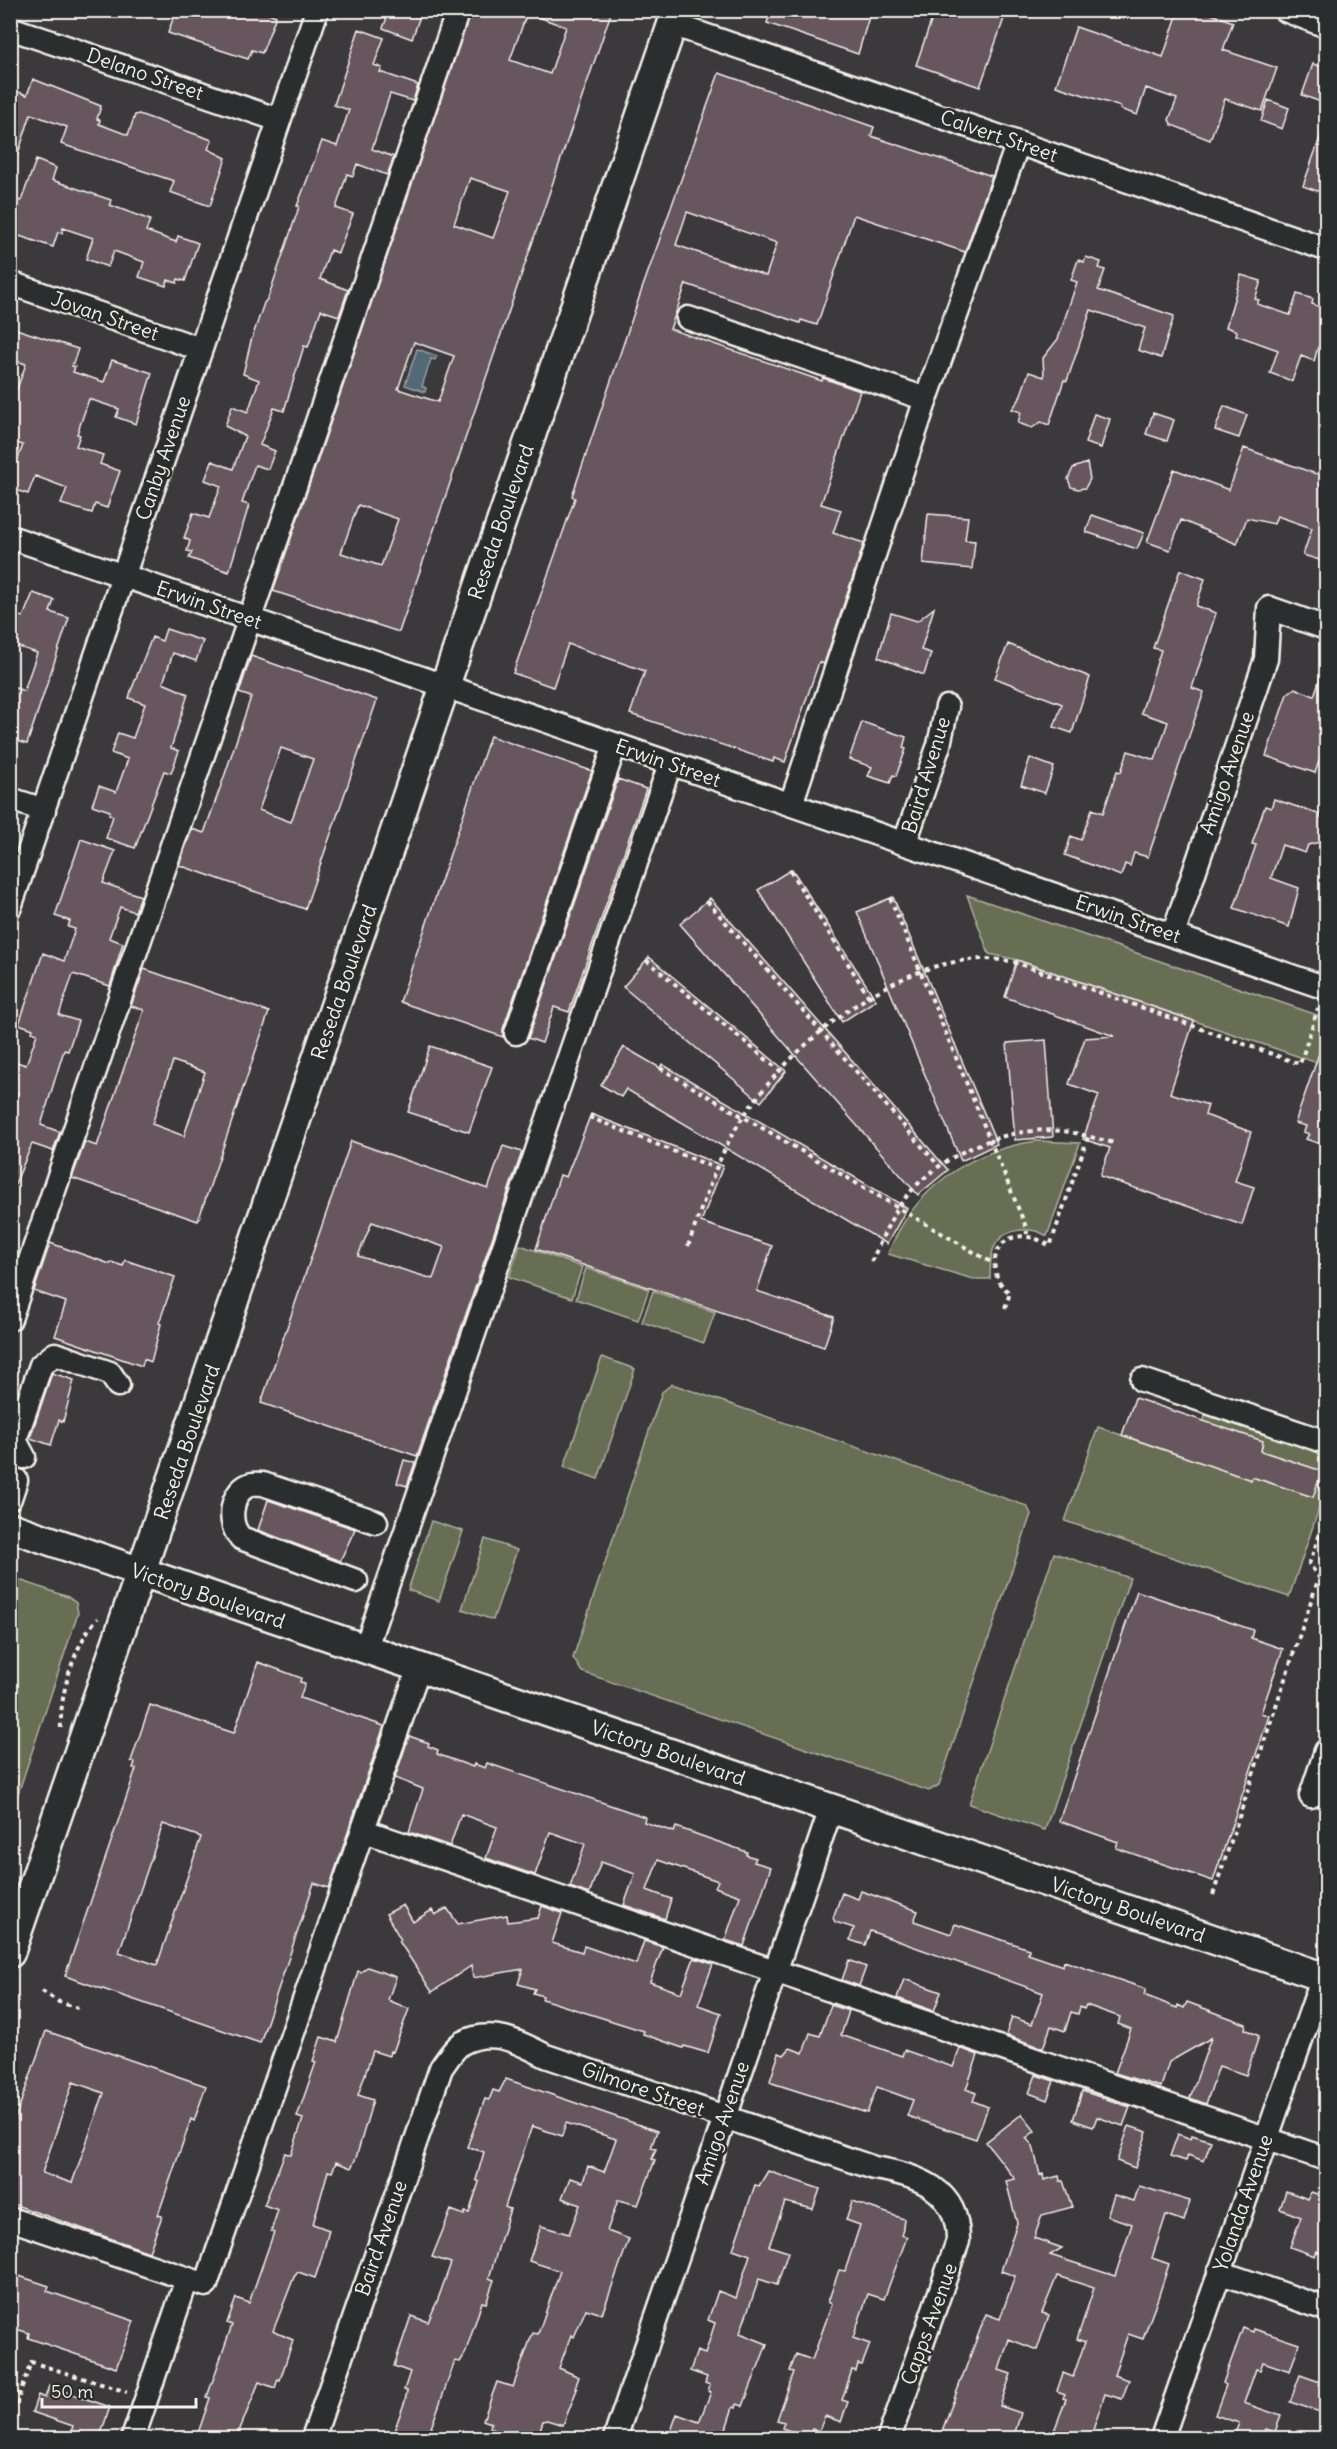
<svg xmlns="http://www.w3.org/2000/svg" width="1337" height="2449" font-family="Delius,sans-serif">
  <rect width="100%" height="100%" fill="#3c393c"/>
  <filter id="ink" filterUnits="userSpaceOnUse"><feTurbulence type="fractalNoise" baseFrequency=".0167" numOctaves="2"/><feDisplacementMap in="SourceGraphic" scale="12" xChannelSelector="R" yChannelSelector="G"/><feConvolveMatrix kernelMatrix="1 2 1 2 8 2 1 2 1" color-interpolation-filters="sRGB"/></filter>
  <g filter="url(#ink)">
    <!-- green -->
    <path fill="#686e53" stroke="#aeb09e" stroke-width="1.5" d="M967,895L1326,1018V1066L1014,959L989,954Z
      M1037,1141L1080,1143L1047,1236C1030,1225 1001,1228 993,1250C990,1259 990,1270 990,1279H973L888,1254C913,1189 969,1150 1037,1141Z
      M520,1245L582,1267L572,1298L509,1277Z
      M586,1268L649,1289L638,1320L576,1299Z
      M653,1291L715,1312L704,1343L642,1322Z
      M602,1357L635,1369L598,1479L564,1467Z
      M672,1384L1027,1506L1031,1514L939,1785L929,1791L582,1672L573,1658L662,1392Z
      M1207,1410L1326,1452V1488L1289,1597L1065,1521L1098,1427L1181,1456H1193Z
      M431,1521L463,1531L439,1601L408,1590Z
      M485,1539L517,1550L493,1620L462,1609Z
      M1054,1553L1130,1578L1045,1830L969,1804Z
      M11,1577L68,1597L76,1603L78,1613L11,1815Z"/>
    <!-- water -->
    <path fill="#526976" stroke="#939fa4" stroke-width="1.5" d="M417,349L437,356L435,360L431,359L422,386L426,388L425,392L405,385Z"/>
    <!-- building -->
    <path fill="#67565e" stroke="#f4f1e8" stroke-width="1.5" fill-rule="evenodd" d="M176,10H261L276,16L262,53L252,50L248,59L168,33Z
      M390,10H422L412,39L383,28Z
      M471,10H612L399,632L273,591ZM527,13L566,27L550,74L510,60ZM470,178L510,191L493,238L454,224ZM414,342L454,356L438,402L398,389ZM358,505L398,519L381,566L341,553Z
      M771,10H871L858,54L767,23Z
      M935,10H1007L980,87L916,65Z
      M1179,10H1200L1233,22L1223,50L1277,68L1262,111L1225,99L1210,140L1172,125L1169,120L1177,99L1146,88L1137,115L1120,109L1121,107L1056,86L1076,27L1163,57Z
      M359,29L384,38L374,65L382,68L380,72L418,85L413,101L390,94L372,149L394,157L387,175L357,164L353,176L347,174L336,208L353,214L338,253L330,250L320,279L348,290L339,316L321,310L308,347L304,346L284,411L274,408L260,445L275,451L268,469L255,465L242,503L249,505L229,572L189,558L192,552L187,551L190,541L184,538L193,513L209,518L221,486L205,480L212,461L233,469L245,436L225,426L232,406L248,412L259,380L243,374L251,341L264,303L268,298L297,213L299,206H297L322,141L337,146L349,110L334,105Z
      M1313,64L1326,68V104L1302,95Z
      M719,73L874,127L871,136L992,176L965,252L854,215L817,325L801,320L800,323L686,284L670,329L822,381L823,378L860,391L821,504L841,510L833,533L864,543L824,664L819,662L785,762L774,758L773,762L630,714L645,671L568,644L553,687L513,673L561,538L575,498L572,496L642,289ZM687,212L777,243L766,276L676,245Z
      M33,79L101,106L97,119L100,120L99,124L128,135L135,115L139,114L212,140L208,149L226,158L210,206L170,192L174,181L61,144L67,127L31,114L14,166L10,165V89L27,95Z
      M1268,100L1289,108L1282,129L1261,121Z
      M1324,126H1326V194L1303,186Z
      M36,160L56,168L52,180L111,200L110,205L150,220L146,231L176,242L178,236L198,243L185,281L178,279L177,283L168,280L166,286L139,277L144,262L114,251L108,267L86,259L93,238L63,228L62,233L58,232L53,247L10,233V205L15,207L18,200L21,201Z
      M1086,257L1101,262L1099,268L1105,270L1098,290L1174,316L1161,358L1138,350L1145,328L1091,310L1067,381L1064,380L1049,425L1041,422L1032,428L1018,423L1021,412L1012,409L1019,400L1029,372L1044,377L1043,358L1058,339L1077,282L1071,280L1078,260L1084,262Z
      M1241,275L1261,281L1255,299L1259,300L1257,304L1290,315L1297,294L1313,299L1312,304L1326,309V336L1322,349L1318,347L1314,361L1301,356L1292,381L1270,373L1278,350L1236,335L1237,331L1226,327Z
      M10,327L78,349L72,366L75,367L73,372L104,382L112,360L152,373L136,424L116,417L119,409L89,399L77,434L80,435L76,446L103,455L100,464L120,471L107,508L95,504L92,513L61,504L67,488L35,476L28,494L10,488V479L23,445L10,441V408L26,364L10,359Z
      M1224,406L1247,415L1239,438L1215,430Z
      M1153,413L1174,420L1167,441L1146,434Z
      M1094,414L1110,419L1101,448L1085,443Z
      M1244,448L1316,474L1326,466V562L1303,555L1312,528L1277,516L1274,524L1247,518L1237,544L1181,520L1170,550L1147,542L1174,469L1229,490Z
      M1087,463L1090,479L1085,488L1078,489L1071,487L1068,479L1073,468Z
      M928,514L968,517L965,540L975,541L972,569L923,564Z
      M1092,515L1144,533L1137,549L1086,532Z
      M1180,570L1205,579L1196,606L1216,613L1192,688L1204,692L1148,857L1134,853L1130,866L1125,864L1121,876L1065,855L1071,836L1081,840L1092,809L1103,813L1117,771L1121,772L1128,751L1155,760L1168,722L1141,713L1161,650L1153,648Z
      M33,593L54,600L50,612L69,618L27,744L10,739V686L24,691L37,653L10,644V614L23,617Z
      M934,608L921,650L931,653L924,675L878,657L891,613L917,621Z
      M166,629L203,641L196,661L173,653L163,683L188,694L171,748L179,751L171,773L164,771L135,848L106,838L113,816L109,814L110,811L92,805L99,786L116,792L128,759L111,753L118,733L133,738L145,704L129,698L131,691L152,637L162,641Z
      M1008,644L1090,677L1072,733L1054,727L1062,704L995,678Z
      M251,656L377,700L305,909L179,865L192,829L204,833L224,777L251,697L239,693ZM281,748L313,759L291,822L259,810Z
      M1324,667H1326V741L1315,773L1266,756L1287,694L1295,688L1314,696Z
      M862,722L906,737L903,748L906,749L896,776L893,775L890,783L868,776L872,767L849,759Z
      M490,736L592,771L503,1029V1037L400,1002Z
      M1030,758L1054,767L1045,793L1021,785Z
      M618,779L646,789L569,1012L554,1007L542,1043L528,1038Z
      M1274,799L1321,815L1320,817L1326,820L1320,842L1308,845L1305,853L1282,845L1271,878L1299,888L1289,927L1234,908L1256,845L1252,844L1265,806L1271,808Z
      M81,839L115,851L103,883L141,896L135,912L120,907L109,938L123,943L110,986L73,974L59,1015L78,1021L68,1051L64,1050L41,1125L60,1132L53,1151L32,1144L10,1196V1116L18,1093L10,1090V1060L26,1065L37,1034L32,1032L33,1029L19,1024L43,953L64,961L75,929L68,927L70,921L55,916Z
      M792,869L876,1000L842,1022L758,890Z
      M893,897L997,1144L961,1161L857,912Z
      M710,898L948,1170L918,1195L680,924Z
      M649,957L786,1071L761,1102L623,987Z
      M1017,960L1194,1021L1170,1093L1208,1105L1205,1115L1251,1132L1235,1181L1254,1187L1242,1225L1100,1176L1110,1148L1083,1139L1099,1095L1069,1084L1085,1038L1114,1036L1005,997Z
      M144,969L269,1012L198,1221L72,1178L85,1142L97,1146L144,1010L131,1006ZM173,1061L205,1072L184,1136L152,1124Z
      M1324,1039L1326,1040V1146L1306,1139L1309,1134L1304,1132L1306,1126L1295,1123Z
      M1046,1040L1053,1137L1015,1140L1007,1043Z
      M430,1046L492,1067L469,1132L408,1112Z
      M624,1047L660,1068L662,1064L907,1208L887,1244L626,1089L621,1097L601,1085Z
      M591,1114L723,1166L701,1222L772,1246L757,1291L834,1317L824,1347L536,1249L560,1175L566,1177Z
      M351,1141L488,1189L503,1146L522,1152L417,1456L261,1403ZM372,1222L444,1247L433,1279L358,1256Z
      M50,1243L110,1264L111,1262L123,1266L125,1260L175,1277L159,1323L161,1324L151,1362L144,1359L142,1366L55,1336L66,1302L34,1291Z
      M52,1373L74,1380L63,1422L59,1420L51,1445L30,1438Z
      M1135,1398L1263,1441L1261,1451L1322,1471L1313,1497L1252,1477L1251,1480L1122,1435Z
      M404,1460L415,1463L407,1486L397,1483Z
      M268,1500L355,1529L340,1561L258,1530Z
      M1137,1591L1253,1630L1251,1638L1283,1649L1261,1713L1269,1716L1213,1881L1116,1848L1118,1842L1059,1821Z
      M258,1662L301,1678L300,1682L305,1683L300,1698L384,1726L329,1888L314,1883L260,2043L65,1976L136,1769L133,1768L135,1763L131,1761L150,1705L234,1733ZM163,1824L201,1837L157,1965L119,1952Z
      M409,1736L429,1743L428,1746L438,1750L437,1754L473,1767L474,1764L485,1768L487,1763L645,1817L644,1822L674,1832L676,1827L747,1852L746,1855L756,1858L754,1862L771,1867L744,1946L725,1940L740,1896L715,1887L718,1881L658,1860L647,1890L671,1899L665,1919L624,1905L635,1874L601,1862L589,1894L570,1887L585,1844L550,1832L535,1875L486,1858L497,1827L461,1814L450,1846L409,1832L423,1789L395,1778Z
      M861,1891L918,1911L914,1921L951,1934L955,1924L1029,1949L1028,1954L1063,1966L1064,1961L1146,1989L1144,1995L1177,2008L1178,2005L1184,2008L1187,2002L1246,2024L1245,2029L1259,2036L1246,2075L1219,2066L1206,2104L1190,2098L1211,2038L1169,2062L1161,2087L1115,2073L1131,2029L1118,2024L1120,2017L1086,2005L1084,2009L1080,2007L1078,2014L1071,2012L1065,2031L1051,2026L1043,2048L1006,2035L1012,2017L1032,2024L1043,1993L870,1931L865,1945L850,1940L854,1928L835,1922L833,1918L842,1893L858,1899Z
      M403,1905L413,1922L432,1910L435,1915L447,1908L458,1924L507,1915L508,1922L538,1918L542,1906L562,1913L552,1943L582,1952L584,1946L636,1964L644,1941L663,1947L650,1982L681,1993L694,1958L713,1964L698,2005L721,2013L708,2053L684,2046L683,2048L643,2034L644,2031L542,1999L543,1996L533,1993L535,1989L518,1984L523,1969L473,1978L471,1966L432,1992L399,1941L401,1940L386,1914Z
      M849,1960L866,1967L859,1986L842,1980Z
      M367,1967L396,1977L388,2000L409,2009L393,2052L390,2051L389,2056L373,2051L358,2095L373,2100L356,2158L351,2168L336,2162L332,2172L328,2171L313,2224L329,2230L322,2257L315,2278L298,2272L294,2277L273,2331L293,2340L280,2380L278,2379L275,2388L259,2382L236,2439H196L210,2398L207,2397L232,2325L227,2323L236,2298L249,2303L274,2232L271,2231L278,2210L264,2205L285,2153L291,2155L303,2119L297,2117L316,2062L313,2061L321,2037L337,2042L358,1971L361,1972Z
      M904,1979L941,1992L934,2011L897,1998Z
      M831,2005L849,2011L841,2035L902,2056L904,2050L953,2067L960,2048L978,2055L966,2089L976,2093L973,2101L988,2107L976,2139L907,2116L913,2100L877,2087L867,2113L772,2083L770,2081L779,2053L784,2055L790,2048L803,2053L810,2033L820,2036Z
      M46,2031L206,2086L194,2121L191,2119L158,2215L162,2216L149,2252L10,2203V2133ZM73,2082L104,2093L72,2183L42,2173Z
      M1036,2075L1054,2081L1047,2100L1029,2093Z
      M506,2079L657,2131L651,2148L656,2149L652,2159L655,2160L638,2205L618,2200L607,2231L629,2239L602,2314L586,2309L574,2337L571,2335L559,2368L579,2377L575,2388L577,2389L563,2425L547,2420L543,2421L537,2439H516L490,2428L491,2423L483,2420L497,2382L513,2387L530,2340L533,2333L538,2334L560,2271L529,2261L541,2226L569,2234L580,2205L562,2198L570,2178L583,2182L588,2166L604,2172L616,2139L566,2123L562,2136L532,2126L505,2207L510,2209L489,2278L494,2280L486,2303L482,2302L465,2354L460,2362L455,2361L427,2439H391L405,2401L407,2391L404,2390L410,2372L394,2366L411,2316L428,2322L438,2299L451,2263L432,2257L451,2210L464,2215L465,2212L469,2213L479,2182L476,2180L484,2152L467,2147L485,2099L489,2100L493,2090L499,2092Z
      M1082,2091L1130,2107L1123,2126L1097,2117L1093,2127L1073,2120Z
      M1022,2114L1035,2131L1026,2138L1033,2146L1040,2175L1043,2174L1044,2180L1059,2176L1060,2181H1063L1072,2207L1042,2215L1034,2238L1062,2248L1050,2255L1115,2276L1132,2224L1107,2216L1114,2195L1134,2201L1139,2186L1190,2201L1184,2221L1166,2215L1152,2258L1169,2264L1158,2298L1143,2339L1128,2334L1114,2375L1129,2380L1122,2399L1105,2394L1090,2439H1051L1066,2399L1063,2398L1065,2394L1057,2391L1063,2373L1073,2377L1085,2342L1077,2339L1094,2288L1057,2276L1042,2313L1049,2315L1037,2350L1009,2339L999,2370L1011,2374L1000,2406L1021,2413L1013,2439H939L986,2314L1000,2319L1015,2276L1001,2271L1017,2223L1006,2181L1015,2179L986,2142Z
      M1129,2126L1147,2132L1135,2168L1117,2161Z
      M1178,2134L1191,2139L1192,2135L1211,2141L1204,2161L1188,2155L1186,2161L1170,2156Z
      M768,2171L820,2189L813,2209L785,2202L769,2246L788,2252L777,2285L759,2279L740,2333L767,2344L743,2406L737,2404L736,2408L733,2407L725,2432L738,2439H682L670,2434L677,2414L699,2422L711,2392L708,2391L710,2385L705,2383L707,2377L690,2371L697,2351L705,2354L715,2323L708,2320L718,2291L736,2298L750,2255L733,2249L755,2185L759,2186Z
      M1286,2191L1308,2199L1311,2192L1326,2197V2255L1317,2251L1315,2256L1290,2247L1301,2217L1280,2209Z
      M852,2201L904,2219L902,2235L907,2237L884,2299L868,2294L853,2338L870,2344L862,2365L858,2364L856,2371L852,2370L842,2400L848,2402L841,2422L825,2416L819,2431L812,2429L809,2438L782,2428L784,2422L777,2420L794,2372L790,2371L796,2354L812,2360L832,2304L828,2302L839,2270L845,2271L860,2225L846,2220Z
      M10,2273L49,2286L47,2291L134,2321L116,2368L28,2338L29,2333L10,2327Z
      M1243,2328L1253,2332L1254,2329L1299,2344L1290,2371L1263,2362L1260,2370L1256,2369L1244,2403L1281,2416L1275,2432L1266,2429L1262,2439H1233L1239,2423L1215,2415L1226,2385L1223,2383Z
      M1300,2375L1326,2384V2414L1290,2402Z
      M49,2386L110,2407L99,2439H69L73,2426L32,2412L38,2395L45,2398Z"/>
    <g fill="none" stroke-linecap="round" stroke-linejoin="round">
      <!-- minor casing -->
      <g stroke="#f4f1e8" stroke-width="27">
        <path id="minor" d="M1285,10L1326,26
          M672,24L1326,249
          M10,28L279,120
          M10,283L200,349
          M688,318L926,399
          M10,537L1326,988
          M10,799L44,810
          M791,804L926,399L1018,143
          M905,842L939,745L947,707
          M10,907L317,10
          M1173,935L1266,659L1269,608L1326,628
          M516,1033L615,745
          M10,1319L458,10
          M1142,1380L1326,1442
          M24,1457L15,1440L41,1365L55,1354L110,1373L118,1385
          M10,1498L16,1480
          M356,1581L241,1538C227,1524 230,1493 249,1485C253,1483 259,1484 263,1484L376,1522
          M365,1650L670,764
          M1311,1796L1326,1751
          M364,1831L1326,2159
          M10,2219L206,2285L419,1667
          M1219,2272L1326,2309
          M133,2438L187,2279
          M313,2438L441,2068C446,2061 454,2048 462,2043C492,2027 519,2042 546,2056L874,2168C918,2175 959,2189 958,2241L889,2438
          M615,2438L831,1809
          M1162,2438L1326,1968"/>
      </g>
      <!-- major casing -->
      <g stroke="#f4f1e8" stroke-width="33">
        <path id="major" d="M10,1527L1326,1978
          M10,1953L677,10"/>
      </g>
      <!-- path -->
      <path stroke="#f4f1e8" stroke-width="4" stroke-dasharray="4.5 4.5" stroke-linecap="butt" d="M790,871L869,997
        M890,898L1026,1227L1027,1234
        M707,901L939,1166
        M646,960L779,1070
        M660,1068L994,1264
        M589,1117L715,1168
        M688,1246C704,1202 717,1156 743,1117C796,1038 913,941 1014,962L1300,1064L1318,1008
        M871,1262C880,1244 887,1225 898,1208C932,1156 1008,1122 1070,1132C1085,1135 1100,1140 1115,1143
        M1005,1308L1010,1293C977,1269 1000,1214 1050,1246L1088,1137
        M61,1728C59,1695 75,1642 98,1618
        M1213,1895L1319,1577L1309,1564L1326,1517
        M42,1991L59,2002L78,2008
        M10,2422L31,2362L127,2392"/>
      <!-- minor -->
      <use href="#minor" stroke="#2a2d2e" stroke-width="22"/>
      <!-- major -->
      <use href="#major" stroke="#2a2d2e" stroke-width="28"/>
    </g>
  </g>
  <g text-anchor="middle" stroke-width="5" stroke-linejoin="round" paint-order="stroke">
    <!-- street labels -->
    <g font-size="20" fill="#f4f1e8" stroke="#2a2d2e">
      <text transform="translate(145 74) rotate(19)" y="7">Delano Street</text>
      <text transform="translate(999 136) rotate(19)" y="7">Calvert Street</text>
      <text transform="translate(105 316) rotate(19)" y="7">Jovan Street</text>
      <text transform="translate(163 458) rotate(-71)" y="7">Canby Avenue</text>
      <text transform="translate(501 522) rotate(-71)" y="7">Reseda Boulevard</text>
      <text transform="translate(209 605) rotate(19)" y="7">Erwin Street</text>
      <text transform="translate(668 763) rotate(19)" y="7">Erwin Street</text>
      <text transform="translate(1227 773) rotate(-71)" y="7">Amigo Avenue</text>
      <text transform="translate(926 775) rotate(-73)" y="7">Baird Avenue</text>
      <text transform="translate(1128 919) rotate(19)" y="7">Erwin Street</text>
      <text transform="translate(344 982) rotate(-71)" y="7">Reseda Boulevard</text>
      <text transform="translate(187 1442) rotate(-71)" y="7">Reseda Boulevard</text>
      <text transform="translate(208 1596) rotate(19)" y="7">Victory Boulevard</text>
      <text transform="translate(668 1753) rotate(19)" y="7">Victory Boulevard</text>
      <text transform="translate(1128 1910) rotate(19)" y="7">Victory Boulevard</text>
      <text transform="translate(643 2089) rotate(19)" y="7">Gilmore Street</text>
      <text transform="translate(722 2123) rotate(-71)" y="7">Amigo Avenue</text>
      <text transform="translate(1243 2203) rotate(-71)" y="7">Yolanda Avenue</text>
      <text transform="translate(381 2238) rotate(-71)" y="7">Baird Avenue</text>
      <text transform="translate(929 2324) rotate(-70)" y="7">Capps Avenue</text>
    </g>
  </g>
  <!-- margin -->
  <rect width="1337" height="2449" fill="none" stroke="#2a2d2e" stroke-width="36"/>
  <rect x="18" y="18" width="1301" height="2413" fill="none" stroke="#f4f1e8" stroke-width="2" filter="url(#ink)"/>
  <!-- scale -->
  <path d="M42 2398v9h154v-9" fill="none" stroke="#f4f1e8" stroke-width="3"/>
  <text x="51" y="2398" font-size="18" fill="#f4f1e8" stroke="#2a2d2e" stroke-width="4.5" paint-order="stroke">50 m</text>
</svg>
